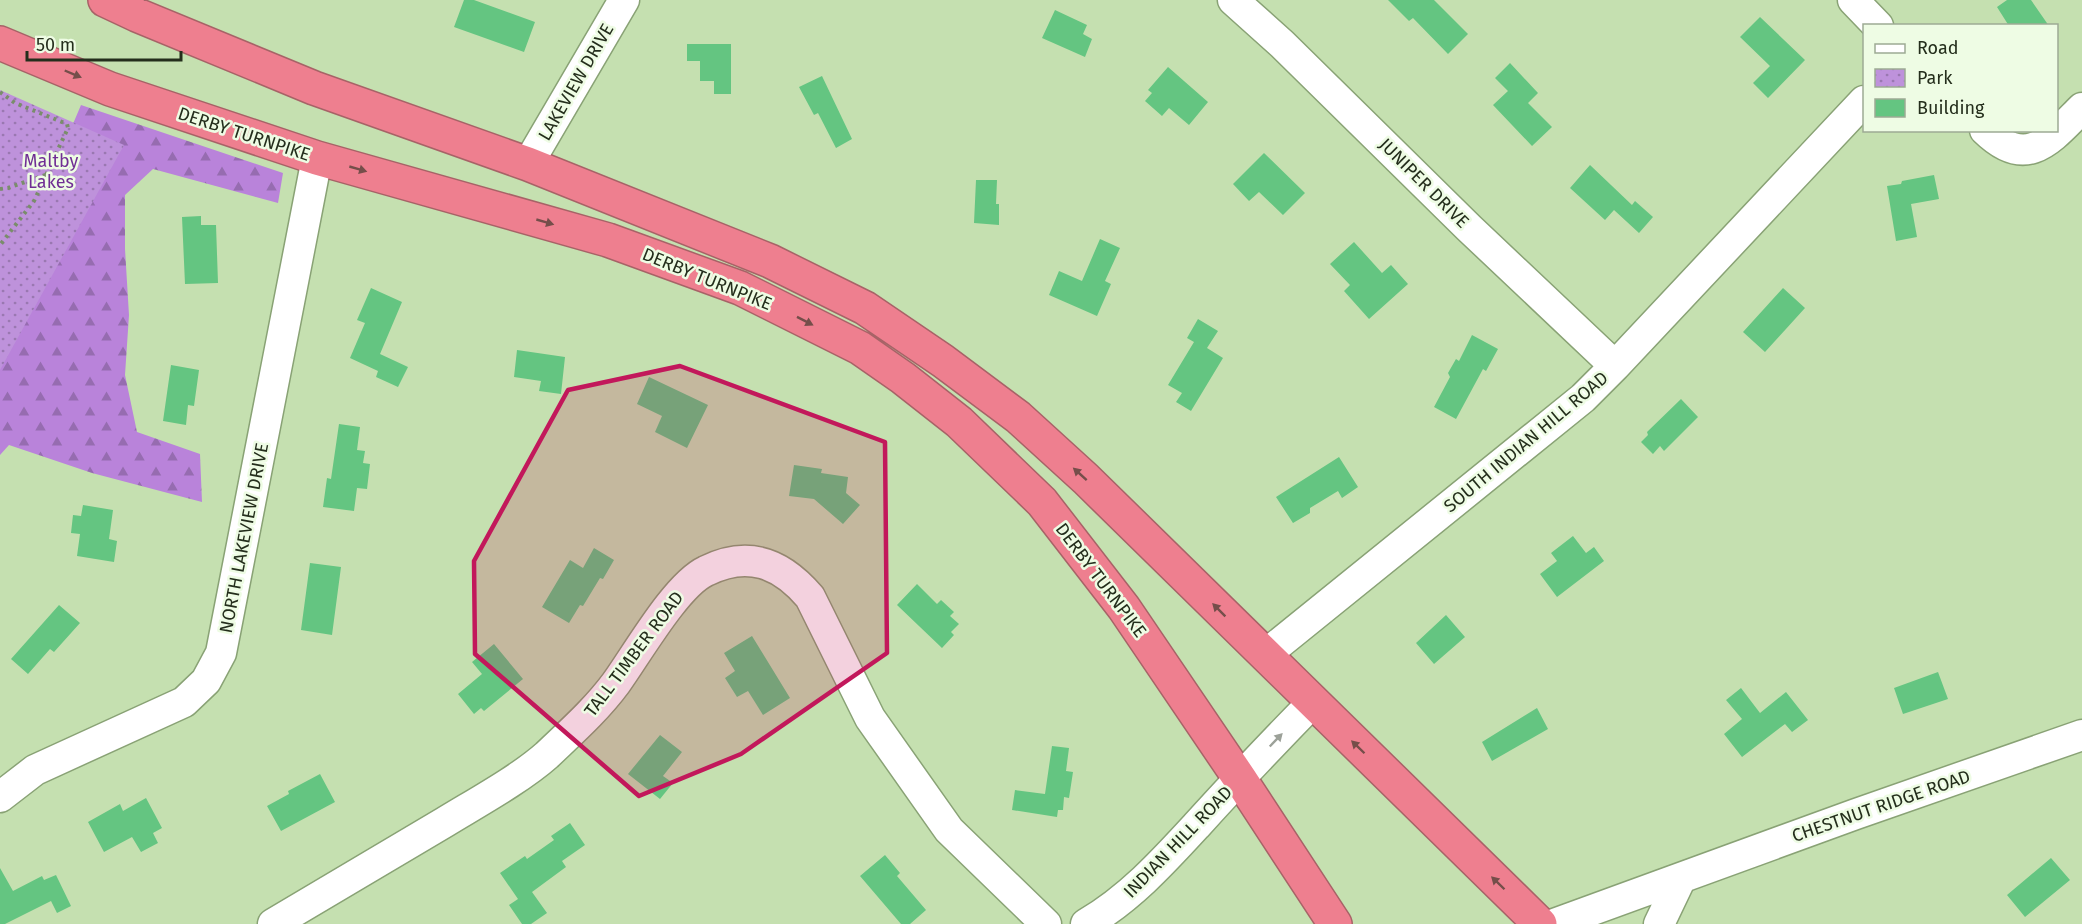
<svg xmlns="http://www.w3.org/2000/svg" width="2082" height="924" font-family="'Fira Sans',sans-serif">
  <defs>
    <pattern id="forest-firs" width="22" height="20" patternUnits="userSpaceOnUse" patternTransform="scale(1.5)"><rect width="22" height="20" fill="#b983da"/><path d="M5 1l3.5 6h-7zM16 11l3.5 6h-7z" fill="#966cb0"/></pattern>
    <pattern id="park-dots" width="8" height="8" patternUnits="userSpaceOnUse" patternTransform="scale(1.5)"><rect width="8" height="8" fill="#be92db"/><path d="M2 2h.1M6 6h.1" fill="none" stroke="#9a78b1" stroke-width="1.8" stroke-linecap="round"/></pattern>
  </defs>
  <rect width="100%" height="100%" fill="#c5e0b0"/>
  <!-- forest -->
  <path fill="url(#forest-firs)" d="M81,105L283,173L278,203L153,169L125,195V249L129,315L125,375L137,432L200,454L202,502L92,473L9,445L0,455V108L67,138Z"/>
  <!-- park -->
  <path fill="url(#park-dots)" d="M0,90L124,145L0,370Z"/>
  <!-- building -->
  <path fill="#64c581" d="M464,0H474L535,22L524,52L454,27Z
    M1388,0H1434L1468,34L1448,54L1413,18L1409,21Z
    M2007,0H2031L2049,26H2009L1997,7Z
    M1055,10L1087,25L1083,34L1092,39L1085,57L1042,38Z
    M1760,17L1805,60L1768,98L1753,83L1770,66L1740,37Z
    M687,44H731V94H714V81H700V61H687Z
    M1510,63L1538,93L1528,103L1552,127L1532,146L1493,105L1508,91L1495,78Z
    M1168,67L1208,102L1189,125L1169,108L1162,116L1145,101L1152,93L1148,90Z
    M822,76L852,139L836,148L818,113L814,115L799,87Z
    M1264,153L1305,193L1283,215L1259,192L1249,201L1233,184Z
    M1590,165L1632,205L1635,201L1653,217L1639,233L1614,210L1605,220L1570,188Z
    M1934,175L1939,199L1911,204L1917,237L1896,241L1887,186L1901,184L1902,181Z
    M976,180H997L996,204H999V225L974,223Z
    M201,216V225H216L218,283L185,284L182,217Z
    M1100,239L1120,248L1105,281L1111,284L1097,316L1049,295L1059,271L1082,281Z
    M1354,242L1382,273L1391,265L1408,284L1369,319L1344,291L1350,285L1330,264Z
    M371,288L402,302L380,354L408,367L398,387L376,377L378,371L350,358L365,323L357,320Z
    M1783,288L1805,308L1765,352L1743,332Z
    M1198,319L1218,331L1207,348L1223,358L1191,411L1176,402L1182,393L1168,385L1194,342L1187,338Z
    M1472,335L1498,349L1486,371L1483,369L1456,419L1434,407L1450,377L1448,373L1456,359L1459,361Z
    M517,350L565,357L561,394L539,391L541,381L514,377Z
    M171,365L199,370L194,406L188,405L186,425L163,421Z
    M649,377L708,405L687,448L655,432L662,416L637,404Z
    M1681,399L1698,417L1664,451L1660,446L1653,454L1641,442L1648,435L1647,432Z
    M339,424L360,427L357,450L365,451L363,463L370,464L367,489L357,488L354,511L323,507L327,478L331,479Z
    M1339,457L1358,487L1342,498L1338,491L1310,508V513L1293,523L1276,497Z
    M794,465L822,469L821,473L848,477L846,493L860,505L843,524L814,499L789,496Z
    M83,505L113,510L109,539L117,541L114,562L77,556L80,534L71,533L73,515L81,516Z
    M1573,536L1586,553L1594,547L1604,561L1557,597L1540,574L1557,561L1551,553Z
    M594,548L614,560L603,579L600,578L583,606L580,605L569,623L542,607L570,560L583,568Z
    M310,563L341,567L332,635L301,630Z
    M917,584L937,604L941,600L954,612L950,616L959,624L951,632L954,635L942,648L897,605Z
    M59,605L80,623L54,652L50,649L28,674L11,659Z
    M1446,615L1465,637L1434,664L1416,643Z
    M752,636L790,698L763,715L748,691L737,697L725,678L735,671L724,653Z
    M494,644L523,679L484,711L481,708L474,714L458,694L482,674L472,662Z
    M1938,672L1948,699L1903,714L1894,688Z
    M1741,688L1760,713L1786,692L1808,720L1792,732L1785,724L1742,757L1724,734L1742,719L1726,700Z
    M1537,708L1548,729L1492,761L1482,742Z
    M660,735L682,752L663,776L673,783L660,799L628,774Z
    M1052,746L1069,748L1066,771L1073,772L1069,798L1064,797L1063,810H1058L1057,817L1012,810L1015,790L1045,794Z
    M320,774L335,802L281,831L267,806L289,794L288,791Z
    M146,798L162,828L153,833L158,843L141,852L132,837L104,852L88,822L120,804L123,811Z
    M570,823L585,845L562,861L566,867L532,892L547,913L531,924H522L509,905L518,899L500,873L525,856L527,859L554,840L551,836Z
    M885,855L900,873L897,876L926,910L910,924H901L860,876Z
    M2051,858L2070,880L2025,917L2007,895Z
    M0,868L13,891L42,876L44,880L56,875L71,906L57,913L51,901L5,924H0Z"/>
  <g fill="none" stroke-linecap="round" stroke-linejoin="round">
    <!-- minor casing -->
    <g stroke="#89a275" stroke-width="33">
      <path id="minor" d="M1233,0L1282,44L1469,228L1615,366
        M1853,0L1878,26
        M1985,130C2027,171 2050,140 2082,108
        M528,164L624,0
        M1265,655L1583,398L1615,366L1864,101
        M0,797L35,770L184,702L206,681L221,653L317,158
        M273,924C330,890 387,856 445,822C476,803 520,779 547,755C571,732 596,710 616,683C637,654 676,585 706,571C748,550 781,563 810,597L870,718L949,830L1046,924
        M1086,924C1129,899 1162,863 1196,826C1234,784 1273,743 1313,702
        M1554,924L1856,814L2082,735
        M1659,924L1681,878"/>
    </g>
    <!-- highway casing -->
    <g stroke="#a76367" stroke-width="36">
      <path id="highway" d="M105,0L137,15L314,88L528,164L770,261L865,308L943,361L1018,417L1086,479L1540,924
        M0,43L110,89L317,158L608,240L740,288L860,348L903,378L959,422L1042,502L1124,608L1240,779L1335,924"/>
    </g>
    <!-- path -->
    <path stroke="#7a8d6b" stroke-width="4" stroke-dasharray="3 4.5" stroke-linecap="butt" d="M0,92L15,103L67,124L68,128L34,201L0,245
      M0,189L8,188L48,174"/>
    <!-- minor -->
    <use href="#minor" stroke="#fff" stroke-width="30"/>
    <!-- highway -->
    <use href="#highway" stroke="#ee7f8f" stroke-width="33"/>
  </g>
  <!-- one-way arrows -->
  <defs><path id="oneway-solid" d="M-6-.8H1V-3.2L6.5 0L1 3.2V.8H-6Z" transform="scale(1.5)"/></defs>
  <g fill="#754e4a">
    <use href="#oneway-solid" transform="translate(73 74) rotate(23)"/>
    <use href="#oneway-solid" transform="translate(358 169) rotate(16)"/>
    <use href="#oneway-solid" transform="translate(545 222) rotate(16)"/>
    <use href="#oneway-solid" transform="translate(805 321) rotate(27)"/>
    <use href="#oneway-solid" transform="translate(1080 474) rotate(-138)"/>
    <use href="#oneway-solid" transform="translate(1219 610) rotate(-135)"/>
    <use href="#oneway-solid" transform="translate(1358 747) rotate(-136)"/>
    <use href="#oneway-solid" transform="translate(1498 883) rotate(-136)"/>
  </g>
  <use fill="#9ca199" href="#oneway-solid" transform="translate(1276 740) rotate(-46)"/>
  <!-- marked area -->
  <path fill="#c2185b" fill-opacity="0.2" stroke="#c2185b" stroke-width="4.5" stroke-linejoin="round" d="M680,366L885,442L887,653L741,754L639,796L475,654L474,561L568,390Z"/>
  <g text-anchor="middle" stroke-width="5" stroke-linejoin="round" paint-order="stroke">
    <!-- street labels -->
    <g font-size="18" fill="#242e1c" stroke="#eefce4">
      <text transform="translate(576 82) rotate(-60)" y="6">LAKEVIEW DRIVE</text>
      <text transform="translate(244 134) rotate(18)" y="6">DERBY TURNPIKE</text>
      <text transform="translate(1424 183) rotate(45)" y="6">JUNIPER DRIVE</text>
      <text transform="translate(707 279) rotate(22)" y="6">DERBY TURNPIKE</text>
      <text transform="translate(1526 442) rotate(-40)" y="6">SOUTH INDIAN HILL ROAD</text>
      <text transform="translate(244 538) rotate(-79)" y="6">NORTH LAKEVIEW DRIVE</text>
      <text transform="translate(1101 580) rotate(53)" y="6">DERBY TURNPIKE</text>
      <text transform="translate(634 654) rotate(-53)" y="6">TALL TIMBER ROAD</text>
      <text transform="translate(1881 806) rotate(-19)" y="6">CHESTNUT RIDGE ROAD</text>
      <text transform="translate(1178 842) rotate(-46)" y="6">INDIAN HILL ROAD</text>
    </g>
    <!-- park labels -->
    <g font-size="18" fill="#702e94" stroke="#eefce4">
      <text x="51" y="167">Maltby<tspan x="51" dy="21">Lakes</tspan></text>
    </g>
  </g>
  <!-- legend -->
  <rect x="1863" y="24" width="195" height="108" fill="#eefce4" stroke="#9daa94" stroke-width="1.5"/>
  <rect x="1875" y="44" width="30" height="9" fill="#ffffff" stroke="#9daa94" stroke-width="1.5"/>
  <text x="1917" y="54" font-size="18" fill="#242e1c">Road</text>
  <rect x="1875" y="69" width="30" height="18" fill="url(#park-dots)" stroke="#9daa94" stroke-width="1.5"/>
  <text x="1917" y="84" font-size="18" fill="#242e1c">Park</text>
  <rect x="1875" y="99" width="30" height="18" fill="#64c581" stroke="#9daa94" stroke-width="1.5"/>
  <text x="1917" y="114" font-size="18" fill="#242e1c">Building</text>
  <!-- scale -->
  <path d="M27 51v9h154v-9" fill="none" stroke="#242e1c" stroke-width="3"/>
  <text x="36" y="51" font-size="18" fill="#242e1c" stroke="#eefce4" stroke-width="4.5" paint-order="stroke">50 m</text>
</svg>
